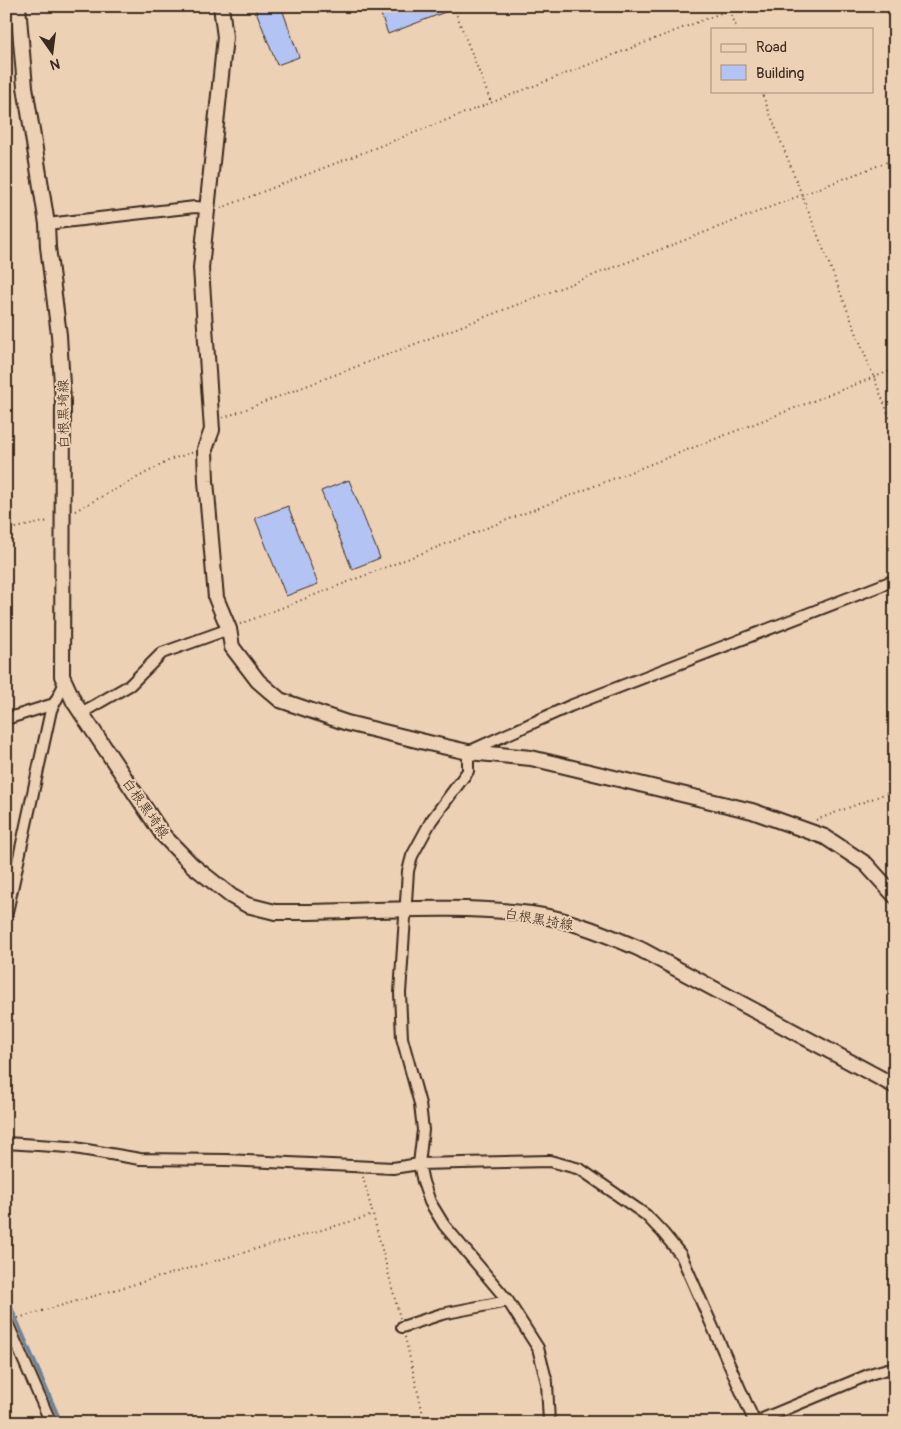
<svg xmlns="http://www.w3.org/2000/svg" width="901" height="1429" font-family="Pangolin,'Klee One',sans-serif">
  <rect width="100%" height="100%" fill="#edd1b4"/>
  <filter id="ink" filterUnits="userSpaceOnUse"><feTurbulence type="fractalNoise" baseFrequency=".02" numOctaves="2"/><feDisplacementMap in="SourceGraphic" scale="10" xChannelSelector="R" yChannelSelector="G"/><feConvolveMatrix kernelMatrix="1 2 1 2 8 2 1 2 1" color-interpolation-filters="sRGB"/></filter>
  <g filter="url(#ink)">
    <g fill="none" stroke-linecap="round" stroke-linejoin="round">
      <!-- stream -->
      <path stroke="#6c8398" stroke-width="4" d="M6,1296L61,1423"/>
    </g>
    <!-- building -->
    <path fill="#b3c4f4" stroke="#3b2a1e" d="M254,6H281L299,57L277,65Z
      M378,6H458V7L388,34Z
      M349,480L380,558L352,569L321,491Z
      M288,506L318,584L286,596L255,518Z"/>
    <g fill="none" stroke-linecap="round" stroke-linejoin="round">
      <!-- street casing -->
      <g stroke="#3b2a1e" stroke-width="14">
        <path id="street" d="M47,224L195,207L206,208
          M83,712L130,685L162,653L229,629
          M6,719L54,704
          M6,917L51,710L64,685
          M6,1143L69,1147L140,1159L226,1160L393,1168L419,1164L550,1161L580,1169L646,1215L663,1233L681,1255L755,1423
          M6,1320L51,1423
          M402,1327L442,1314L508,1301
          M755,1422L873,1373L895,1367
          M549,1423L547,1383L538,1348L508,1301L444,1225L430,1202L423,1182L419,1164L423,1130L420,1104L402,1038L400,993L408,871L412,856L431,821L468,771V752L570,706L895,580"/>
      </g>
      <!-- secondary casing -->
      <g stroke="#3b2a1e" stroke-width="18">
        <path id="secondary" d="M18,6L25,87L47,224L48,247L59,335L63,402L62,676L74,702L163,835L192,865L231,896L247,905L275,912C359,913 448,903 531,914C569,919 605,934 640,949L895,1086
          M221,6L225,37L201,268L212,430L205,449L206,481L216,598L229,629L232,647L258,681L280,700L347,723L433,744L468,752L531,758L752,811L825,837L866,864L895,896"/>
      </g>
      <!-- path -->
      <path stroke="#3b2a1e" stroke-width="2" stroke-dasharray="1 4" stroke-linecap="butt" d="M453,6L491,102
        M728,6L737,29
        M761,91L895,431
        M221,208L739,6
        M223,418L895,159
        M75,511L172,459L194,452
        M6,530L49,521
        M240,624L895,369
        M816,820L895,790
        M363,1177L400,1318
        M18,1318L373,1215
        M405,1337L425,1423
        M403,1423L424,1417"/>
      <!-- street -->
      <use href="#street" stroke="#edd1b4" stroke-width="10"/>
      <!-- secondary -->
      <use href="#secondary" stroke="#edd1b4" stroke-width="14"/>
    </g>
  </g>
  <g text-anchor="middle" stroke-width="4" stroke-linejoin="round" paint-order="stroke">
    <!-- street labels -->
    <g font-size="14" fill="#3b2a1e" stroke="#edd1b4">
      <text transform="translate(63 414) rotate(-91)" y="5">白根黒埼線</text>
      <text transform="translate(146 808) rotate(55)" y="5">白根黒埼線</text>
      <text transform="translate(539 919) rotate(10)" y="5">白根黒埼線</text>
    </g>
  </g>
  <!-- margin -->
  <rect width="901" height="1429" fill="none" stroke="#edd1b4" stroke-width="25"/>
  <rect x="12" y="12" width="876" height="1404" fill="none" stroke="#3b2a1e" stroke-width="2" filter="url(#ink)"/>
  <!-- legend -->
  <rect x="711" y="28" width="162" height="65" fill="#edd1b4" stroke="#a68e78"/>
  <rect x="721" y="44" width="25" height="8" fill="#edd1b4" stroke="#a68e78"/>
  <text x="756" y="52" font-size="15" fill="#3b2a1e">Road</text>
  <rect x="721" y="65" width="25" height="15" fill="#b3c4f4" stroke="#a68e78"/>
  <text x="756" y="78" font-size="15" fill="#3b2a1e">Building</text>
  <!-- north arrow -->
  <g transform="translate(52 52) rotate(166)" stroke="#edd1b4" stroke-width="4" paint-order="stroke">
  <path d="M0-4L9 19L0 12L-9 19Z" fill="#3b2a1e"/>
  <text y="-8" font-size="14" font-weight="bold" text-anchor="middle" fill="#3b2a1e">N</text>
  </g>
</svg>
